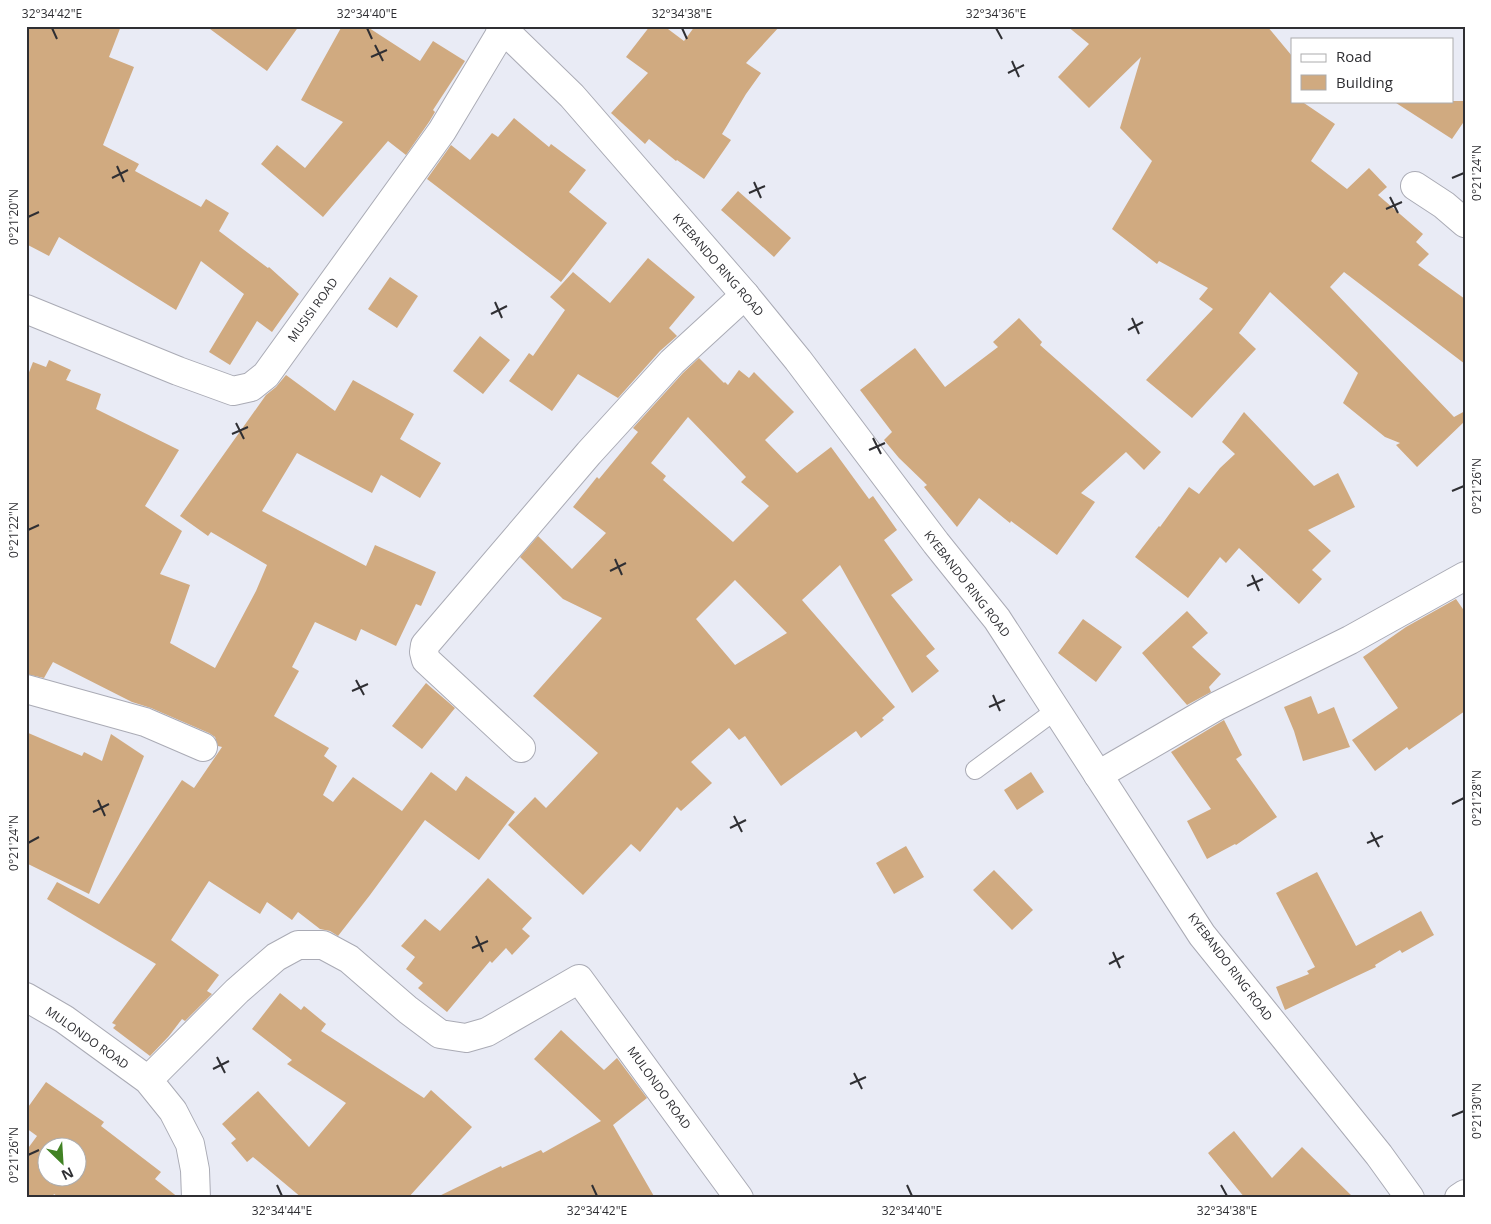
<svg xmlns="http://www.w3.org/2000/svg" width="1491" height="1224" font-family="'Open Sans',sans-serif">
  <rect width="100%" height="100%" fill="#e9ebf5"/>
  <!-- building -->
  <path fill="#d0aa80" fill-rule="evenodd" d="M26,26H121L109,57L134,67L103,145L139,164L135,171L201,207L206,199L229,213L219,231L268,268L269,267L299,294L272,332L257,321L230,365L209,352L244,294L201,261L176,310L59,237L49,256L26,244Z
    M206,26H299L267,71Z
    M342,26H366L420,61L433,41L465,61L433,110L435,112L429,122L406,155L388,141L323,217L261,164L277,145L305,168L343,122L301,100Z
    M650,26H664L684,41L695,26H780L746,63L761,73L746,94L722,134L731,140L704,179L677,160L676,161L649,139L645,144L611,113L648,73L626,57Z
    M1067,26H1267L1292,56V101H1301L1335,124L1311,161L1347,189L1369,168L1387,187L1378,195L1423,234L1416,242L1429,254L1418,265L1465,299V364L1344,272L1330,287L1454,417L1465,411V421L1417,467L1396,445L1400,443L1385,437L1343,403L1358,373L1270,292L1239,333L1256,349L1192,418L1146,380L1213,309L1199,299L1208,288L1159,261L1157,264L1112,229L1152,161L1120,128L1141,57L1089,108L1058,77L1089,44Z
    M1393,101H1465V120L1452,139Z
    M514,118L549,147L551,144L586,170L569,192L607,223L561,282L427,179L451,145L470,160L492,133L498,137Z
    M738,191L791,238L774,257L721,210Z
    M648,258L695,297L669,328L677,336L660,351L618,398L578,374L552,411L509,381L529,353L533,356L565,310L550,297L573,272L610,303Z
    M390,277L418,296L397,328L368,309Z
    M1019,318L1042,342L1040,345L1161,452L1144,470L1126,452L1081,493L1095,502L1057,555L1011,521L1010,523L979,498L957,527L924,487L927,485L899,458L884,440L892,432L860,390L915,348L945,387L998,347L993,342Z
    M480,336L510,360L483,394L453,371Z
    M699,358L724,383L725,382L728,385L739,370L749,378L754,372L794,412L765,440L797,473L831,447L869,499L873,496L897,530L884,540L913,580L891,595L935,649L926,656L939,671L912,693L840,565L802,600L895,707L882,718L884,720L861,738L856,731L781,786L745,736L739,740L729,728L691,762L712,783L681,811L677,807L640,852L631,844L583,895L508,825L535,797L546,808L598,753L533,696L602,618L563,599L520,557L538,536L572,569L606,533L573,507L597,477L599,479L638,432L633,428L683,373ZM688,417L746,477L741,482L769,506L733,542L663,480L666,476L651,463ZM735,580L787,633L735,665L696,619Z
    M49,360L71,370L66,380L101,394L96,409L179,450L145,506L182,531L160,574L190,585L170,643L215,668L256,591L267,565L211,532L208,536L180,516L266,395L276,387L286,375L335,411L353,380L414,414L400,439L441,463L420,498L381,475L372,493L297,453L262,511L366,566L375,545L436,572L421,606L416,604L396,646L361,629L356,641L315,622L292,667L299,671L274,716L329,748L324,756L337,766L323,795L333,802L353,777L402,811L431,772L456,791L466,776L515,812L479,860L425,820L370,895L338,936L330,931L320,929L298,912L292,920L267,902L260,914L209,881L171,940L219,975L207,991L212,994L185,1021L182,1019L169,1036L150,1056L113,1028L116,1025L112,1023L156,964L47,899L57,882L99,904L182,780L194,788L222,747L218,746L215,737L209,733L151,708L132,702L53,662L44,678L26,674V380L33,362L46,367Z
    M1244,412L1314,486L1338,473L1355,507L1308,530L1331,551L1312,570L1322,579L1299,604L1239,548L1226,563L1220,557L1188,598L1135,557L1159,526L1160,527L1189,487L1199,494L1220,468L1235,454L1222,442Z
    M1456,599L1465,612V711L1409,750L1407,747L1375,771L1352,740L1398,708L1363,657L1406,627Z
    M1187,611L1208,633L1192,647L1221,674L1209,687L1211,692L1187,705L1142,653Z
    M1083,619L1122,647L1096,682L1058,653Z
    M426,683L455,708L422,749L392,726Z
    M1311,696L1318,714L1334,707L1350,747L1303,761L1294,731L1284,707Z
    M1224,720L1242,755L1236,759L1277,817L1236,845L1235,844L1207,859L1187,821L1211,809L1171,752Z
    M26,732L82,756L84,752L102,761L111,734L144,756L89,894L26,863Z
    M1031,772L1044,792L1017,810L1004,790Z
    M906,846L924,877L894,894L876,863Z
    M994,870L1033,910L1012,930L973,890Z
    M1317,872L1356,946L1421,911L1434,935L1402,953L1400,950L1375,965L1376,967L1285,1010L1276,987L1309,974L1307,971L1315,967L1276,893Z
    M488,878L532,918L522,929L530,936L512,955L506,948L492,963L490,961L447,1012L418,988L423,983L406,969L415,957L401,946L425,919L440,931Z
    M280,993L301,1010L304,1006L326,1024L321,1031L424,1098L431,1090L472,1127L408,1198H302L253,1157L247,1162L231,1143L236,1139L222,1124L258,1091L309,1147L346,1103L287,1064L292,1060L252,1029Z
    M561,1030L604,1070L617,1058L647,1098L613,1125L655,1198H435L501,1166L502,1168L541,1150L543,1153L601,1121L534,1059Z
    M46,1082L104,1122L101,1126L161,1172L155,1179L179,1198H60L54,1194L52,1198H26V1151L37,1136L26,1128V1110ZM48,1146H78V1176H48Z
    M1234,1131L1272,1178L1302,1147L1354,1198H1245L1208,1153Z"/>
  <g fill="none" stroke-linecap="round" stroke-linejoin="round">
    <!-- service casing -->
    <g stroke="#aaabb5" stroke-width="20">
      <path id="service" d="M975,770L1056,710"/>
    </g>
    <!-- minor casing -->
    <g stroke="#aaabb5" stroke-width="30">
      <path id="minor" d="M1415,186L1444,205L1465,223
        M26,309L178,371L233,391L251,387L266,375L442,131L505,26
        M26,689L145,722L203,747
        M521,748L426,660L424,652L425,645L589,453L672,362L745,295
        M1098,775L1217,706L1350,640L1465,576
        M26,997L64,1019L148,1080L173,1111L190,1144L195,1170L196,1198
        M148,1080L237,991L276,957L298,945H323L349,959L408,1010L440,1034L466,1038L487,1032L579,979L739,1198
        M1459,1198L1465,1194"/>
    </g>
    <!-- tertiary casing -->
    <g stroke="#aaabb5" stroke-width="30">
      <path id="tertiary" d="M500,26L572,96L745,295L798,360L936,543L997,619L1202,935L1379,1155L1410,1198"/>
    </g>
    <!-- service -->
    <use href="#service" stroke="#fff" stroke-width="18"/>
    <!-- minor -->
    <use href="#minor" stroke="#fff" stroke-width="28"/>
    <!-- tertiary -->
    <use href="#tertiary" stroke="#fff" stroke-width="28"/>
  </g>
  <!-- ticks -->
  <path fill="none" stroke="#2f2f33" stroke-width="2" d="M52,28L57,39M367,28L372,39M682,28L687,39M996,28L1002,39M375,45L383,61M371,57L387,50M1012,61L1019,77M1008,73L1024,65M117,166L124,182M112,178L128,170M1452,178L1464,173M754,182L761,198M749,193L765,186M1390,197L1398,213M1386,209L1402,202M28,217L39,212M495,302L502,318M491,314L507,306M1132,318L1139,334M1128,330L1143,322M236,423L244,439M232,434L248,427M873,438L881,454M869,450L885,443M1452,491L1464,486M28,530L39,525M615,559L622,575M610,571L626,563M1252,575L1259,591M1247,586L1263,579M356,680L364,695M352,691L368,684M993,695L1000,711M989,707L1005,700M98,800L105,816M1452,804L1464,798M93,812L109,804M734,816L742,832M730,828L746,820M1371,832L1379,847M28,843L39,837M1367,843L1383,836M476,936L483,952M472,948L488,941M1113,952L1120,968M1109,964L1124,956M217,1057L225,1073M213,1069L229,1061M854,1073L862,1089M850,1084L866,1077M1452,1116L1464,1111M28,1155L39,1150M277,1185L282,1196M592,1185L597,1196M907,1185L912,1196M1221,1185L1227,1196"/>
  <g text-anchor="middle" stroke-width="4" stroke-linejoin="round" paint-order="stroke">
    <!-- street labels -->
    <g font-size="12" fill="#2f2f33" stroke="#fff">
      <text transform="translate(718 265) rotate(49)" y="4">KYEBANDO RING ROAD</text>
      <text transform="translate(313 310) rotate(-54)" y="4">MUSISI ROAD</text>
      <text transform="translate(967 584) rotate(52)" y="4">KYEBANDO RING ROAD</text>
      <text transform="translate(1230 967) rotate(53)" y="4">KYEBANDO RING ROAD</text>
      <text transform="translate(87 1038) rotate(35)" y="4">MULONDO ROAD</text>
      <text transform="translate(659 1088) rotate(54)" y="4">MULONDO ROAD</text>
    </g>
  </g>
  <!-- border -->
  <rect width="1491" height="1224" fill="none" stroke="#ffffff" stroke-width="55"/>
  <!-- legend -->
  <rect x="1291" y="38" width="162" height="65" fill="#ffffff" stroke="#acacad"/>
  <rect x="1301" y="54" width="25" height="8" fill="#ffffff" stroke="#acacad"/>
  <text x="1336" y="62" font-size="15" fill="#2f2f33">Road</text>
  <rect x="1301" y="75" width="25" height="15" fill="#d0aa80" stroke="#acacad"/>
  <text x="1336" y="88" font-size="15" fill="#2f2f33">Building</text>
  <!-- north arrow -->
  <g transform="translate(62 1162) rotate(155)"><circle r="24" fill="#ffffff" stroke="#acacad"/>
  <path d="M0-4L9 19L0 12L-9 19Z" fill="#418224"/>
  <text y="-8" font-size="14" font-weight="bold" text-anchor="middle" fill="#2f2f33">N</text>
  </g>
  <rect x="28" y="28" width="1436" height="1168" fill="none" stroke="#2f2f33" stroke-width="2"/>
  <g font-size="12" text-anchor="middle" fill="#2f2f33">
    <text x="52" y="18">32°34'42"E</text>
    <text x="367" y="18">32°34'40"E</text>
    <text x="682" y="18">32°34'38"E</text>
    <text x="996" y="18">32°34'36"E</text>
    <text transform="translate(1477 173) rotate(-90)" y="4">0°21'24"N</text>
    <text transform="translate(14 217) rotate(-90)" y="4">0°21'20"N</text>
    <text transform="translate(1477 486) rotate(-90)" y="4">0°21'26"N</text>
    <text transform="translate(14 530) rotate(-90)" y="4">0°21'22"N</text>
    <text transform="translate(1477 798) rotate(-90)" y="4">0°21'28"N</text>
    <text transform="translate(14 843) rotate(-90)" y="4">0°21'24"N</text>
    <text transform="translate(1477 1111) rotate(-90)" y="4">0°21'30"N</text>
    <text transform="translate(14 1155) rotate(-90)" y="4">0°21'26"N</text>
    <text x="282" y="1215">32°34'44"E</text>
    <text x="597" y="1215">32°34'42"E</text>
    <text x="912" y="1215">32°34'40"E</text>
    <text x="1227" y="1215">32°34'38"E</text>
  </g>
</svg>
